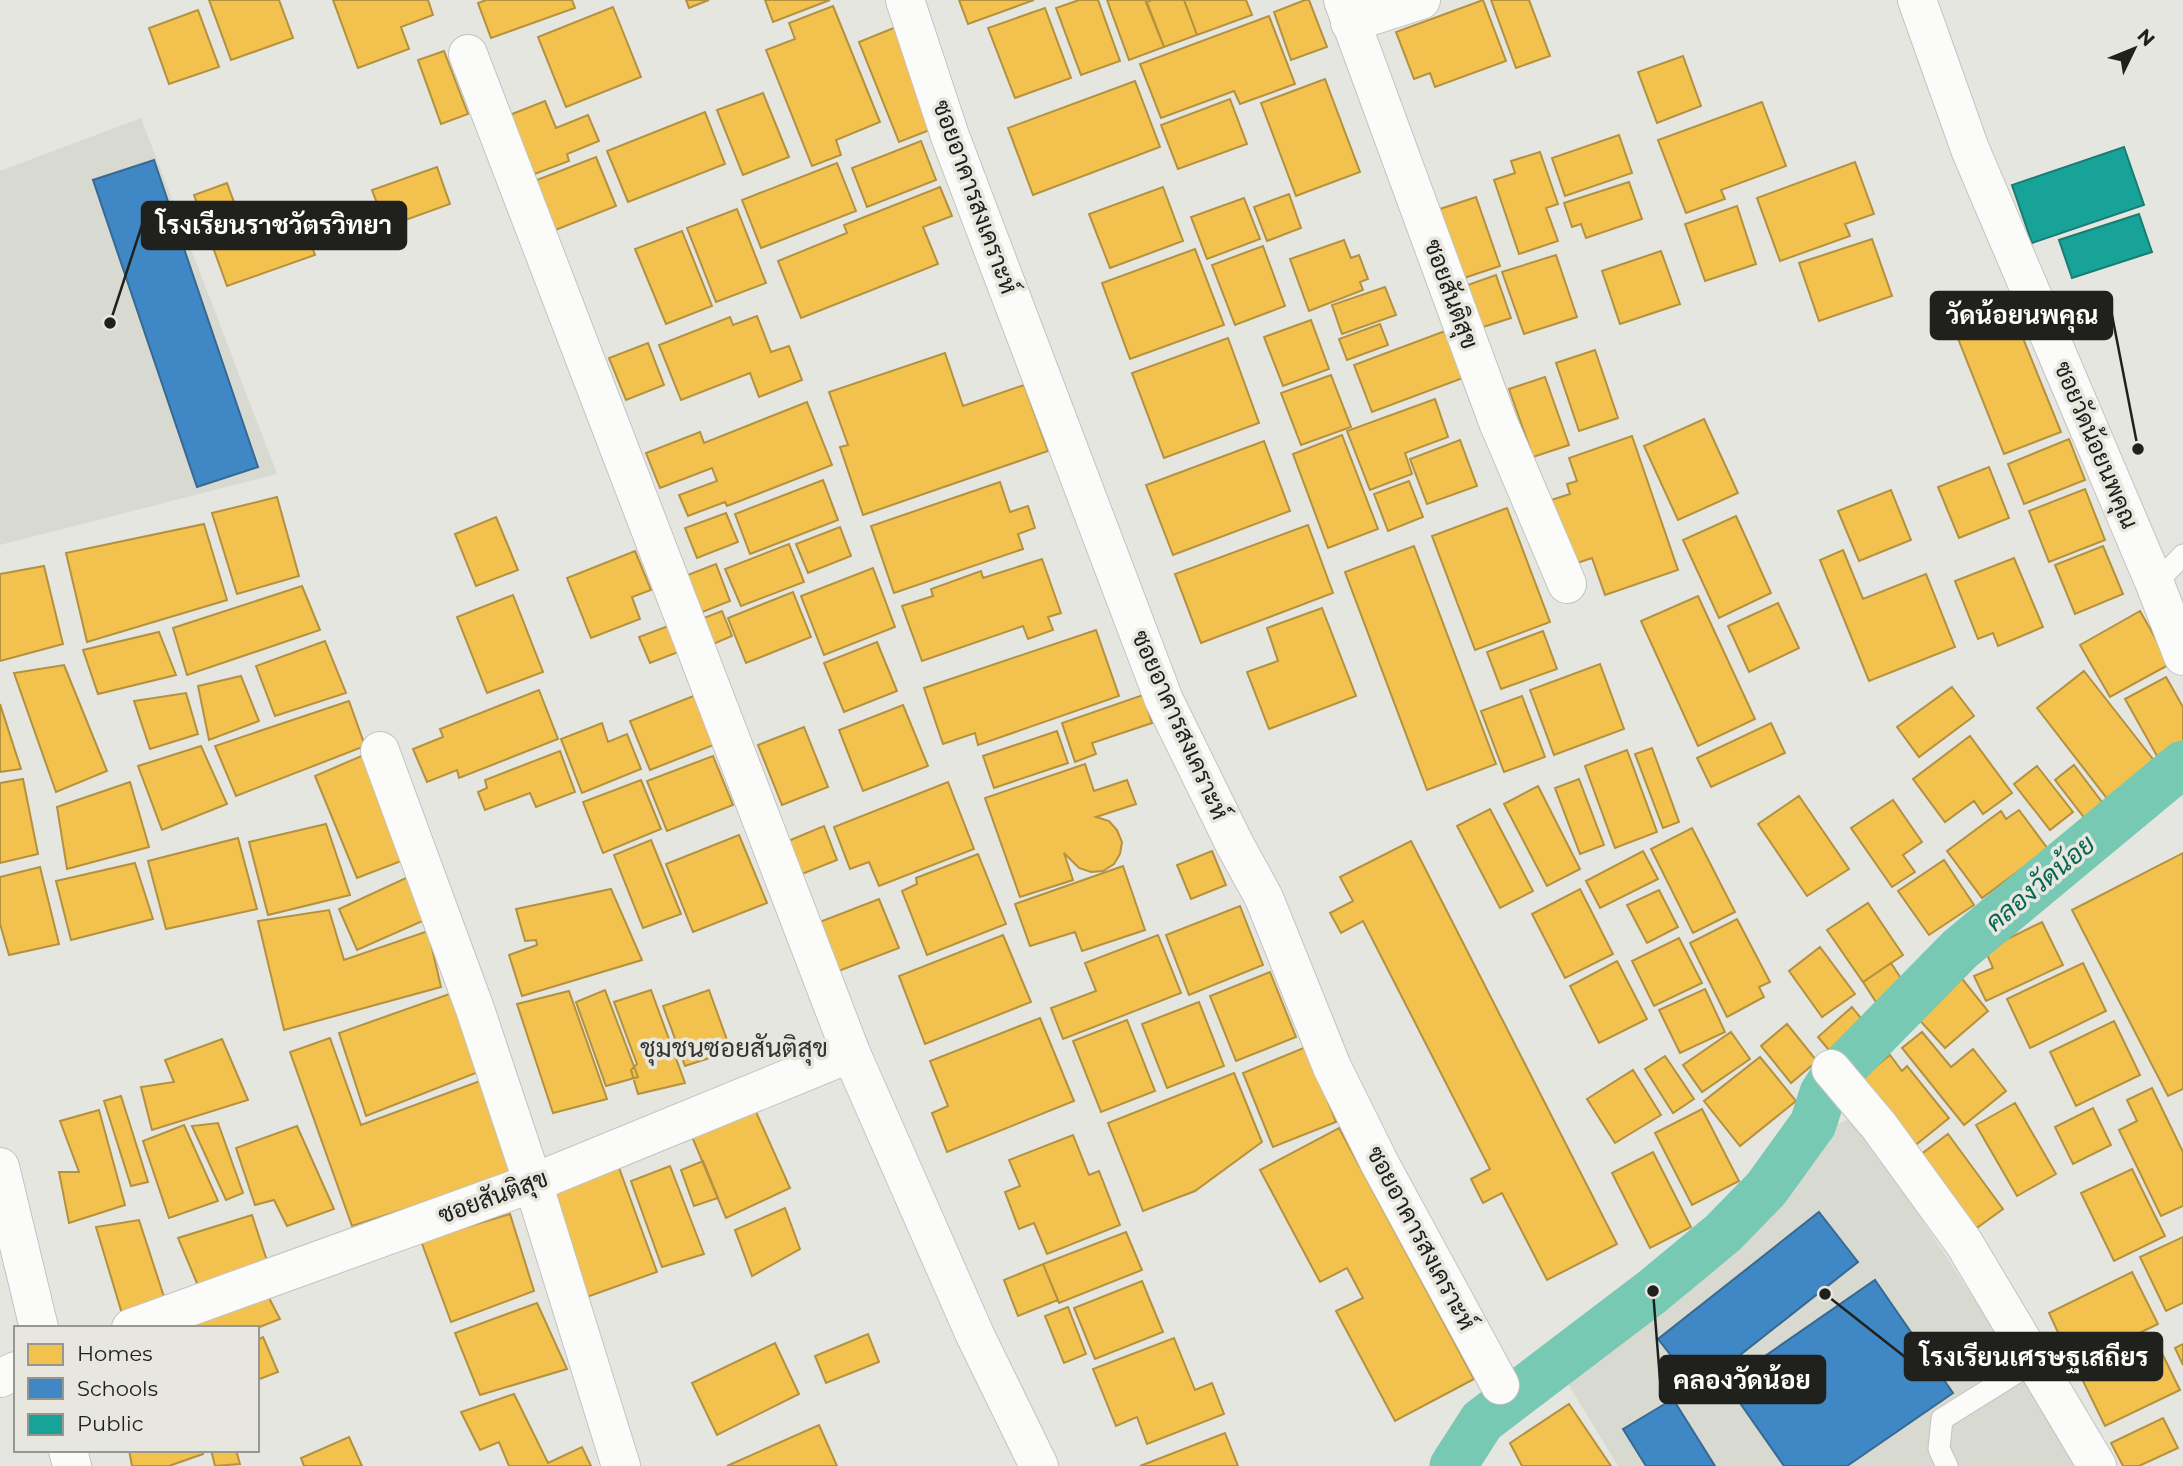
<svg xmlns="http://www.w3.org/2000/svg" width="2183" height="1466" font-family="Montserrat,Sarabun,sans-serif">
  <rect width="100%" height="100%" fill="#e6e6e1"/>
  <!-- built -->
  <path fill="#d8d9d0" d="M141,118L277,474L0,545V171Z
    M1855,1117L2012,1357L2077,1466H1618L1564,1377L1617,1344L1740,1244L1800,1178L1815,1133Z"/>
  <!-- homes -->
  <path fill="#f2c14e" stroke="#b3913f" stroke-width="2" d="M209,0H279L293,38L231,60Z
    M333,0H428L433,15L401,27L409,49L358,68Z
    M486,0H572L575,8L491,38L478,3Z
    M686,0H709L689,8Z
    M765,0H830L773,22Z
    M959,0H1034L968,24Z
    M1079,0H1098L1120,61L1081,75L1056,8Z
    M1107,0H1146L1164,47L1129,60Z
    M1152,0H1184L1197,35L1164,47L1146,2Z
    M1184,0H1246L1252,15L1197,35Z
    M1305,0H1309L1327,47L1291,60L1274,12Z
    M1483,0L1506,61L1435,87L1430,73L1414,79L1396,32Z
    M1491,0H1529L1550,56L1516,68Z
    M833,6L880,122L836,140L841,155L812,166L766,50L795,39L789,23Z
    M613,7L641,77L566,107L538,37Z
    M1045,8L1071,78L1015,98L988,28Z
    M198,10L219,67L169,84L149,28Z
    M1269,16L1295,84L1240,104L1234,91L1161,118L1140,64Z
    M896,27L935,128L899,142L859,42Z
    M444,51L468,114L441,124L418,60Z
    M1683,56L1701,106L1657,123L1638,72Z
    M1325,79L1360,172L1296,196L1261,103Z
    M1135,81L1160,147L1033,195L1008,128Z
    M763,93L789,157L743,175L717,110Z
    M1230,99L1247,144L1178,169L1161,125Z
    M545,101L556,128L588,115L599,141L567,154L569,161L532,175L507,116Z
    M1762,102L1786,166L1721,190L1725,199L1686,213L1658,140Z
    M705,112L725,164L628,202L607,151Z
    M1619,135L1632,173L1565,196L1552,158Z
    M921,141L936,180L867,207L852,168Z
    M1540,152L1558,204L1546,208L1558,241L1519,254L1494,180L1515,173L1511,161Z
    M596,157L616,206L548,233L529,183Z
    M1855,162L1874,214L1845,224L1850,236L1780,261L1757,198Z
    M837,163L856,211L761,248L742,200Z
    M437,167L450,204L386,227L372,190Z
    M1629,182L1642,219L1586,238L1581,224L1572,227L1564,203Z
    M227,183L243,227L298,208L315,255L227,286L194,195Z
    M940,187L952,216L923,227L938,264L801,318L778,261L847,233L844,225Z
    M1163,187L1183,241L1110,268L1089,214Z
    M1289,194L1301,228L1267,241L1254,207Z
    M1476,197L1500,266L1458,280L1434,211Z
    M1244,198L1260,239L1207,259L1191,217Z
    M1737,206L1756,264L1705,281L1685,224Z
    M737,209L766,283L716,302L687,228Z
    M682,231L712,306L666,324L635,249Z
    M1872,239L1892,296L1819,321L1799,263Z
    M1344,240L1351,258L1359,255L1368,279L1360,282L1363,290L1309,311L1290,259Z
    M1263,246L1285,306L1235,325L1212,265Z
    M1195,249L1224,325L1130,359L1102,283Z
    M1661,251L1680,304L1620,324L1602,271Z
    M1556,255L1577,317L1524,334L1502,272Z
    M1496,275L1511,318L1474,330L1459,288Z
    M1385,287L1396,315L1342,334L1332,305Z
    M2005,294L2061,432L2004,454L1949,316Z
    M757,316L771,352L789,346L802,380L759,397L750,373L681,400L659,345L730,317L733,325Z
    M1311,320L1329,369L1283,386L1264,337Z
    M1380,324L1388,345L1347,360L1339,339Z
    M1445,331L1463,378L1372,412L1354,365Z
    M1228,338L1259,423L1164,458L1132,373Z
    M648,343L664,385L626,400L609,358Z
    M1595,350L1618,418L1579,431L1556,363Z
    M945,353L963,406L1024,385L1048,451L863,515L840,447L848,445L829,392Z
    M1331,375L1351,427L1301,445L1281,393Z
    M1545,377L1569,445L1533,457L1509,389Z
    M1435,399L1448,437L1405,453L1412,474L1370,490L1347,431Z
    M807,402L832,465L727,506L725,502L688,516L679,495L717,481L712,468L660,488L646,453L700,432L704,443Z
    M1704,419L1738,493L1678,520L1644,446Z
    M1342,435L1378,529L1328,548L1293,454Z
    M1632,436L1678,570L1605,595L1592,558L1568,566L1545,502L1570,494L1567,484L1577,481L1569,458Z
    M2069,439L2085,480L2024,504L2008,464Z
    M1460,440L1477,486L1427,504L1410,459Z
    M1264,441L1290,511L1173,555L1146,485Z
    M1989,467L2009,518L1959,538L1938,487Z
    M823,480L838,520L750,554L735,514Z
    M1409,481L1423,517L1388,531L1374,494Z
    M1000,482L1010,512L1028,506L1035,528L1018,534L1023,549L894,593L871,526Z
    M2085,489L2105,540L2049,562L2029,511Z
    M1891,490L1911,540L1859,561L1838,511Z
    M277,497L299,576L237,594L212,513Z
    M1507,508L1550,622L1475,650L1432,536Z
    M726,513L738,542L697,558L685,528Z
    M1736,516L1771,593L1719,618L1683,540Z
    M496,517L518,570L476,586L455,534Z
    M204,524L227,600L87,642L66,553Z
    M1308,525L1333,593L1201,643L1175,574Z
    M840,527L851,556L808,573L796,544Z
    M789,544L804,582L741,606L725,569Z
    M1414,546L1496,764L1427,790L1345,572Z
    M2103,546L2123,594L2075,614L2055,565Z
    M1843,550L1863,599L1926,574L1955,647L1869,681L1820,560Z
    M635,551L651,590L632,597L640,619L591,638L567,578Z
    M2014,558L2043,627L1998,646L1993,633L1978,639L1955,581Z
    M1042,559L1061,613L1048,617L1053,630L1028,639L1023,626L922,661L902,606L933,596L931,589L981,571L983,578Z
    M716,564L730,601L700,613L685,576Z
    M44,566L63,644L0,661V574Z
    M873,568L895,627L824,655L801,596Z
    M302,586L320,630L187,675L173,628Z
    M793,592L811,637L746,663L728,618Z
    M513,595L543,672L487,693L457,617Z
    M1698,596L1755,719L1698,746L1641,621Z
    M1778,603L1799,648L1749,672L1728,626Z
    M1322,608L1356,696L1269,729L1247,672L1278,661L1267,628Z
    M722,611L732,636L711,645L701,619Z
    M2140,611L2170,664L2110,697L2080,645Z
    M676,623L686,649L650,663L639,637Z
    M1096,630L1119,696L978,745L975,733L943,744L924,688Z
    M1543,631L1557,669L1501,689L1487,652Z
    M159,632L176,675L98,694L83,650Z
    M325,641L346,693L275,716L256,666Z
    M877,642L897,691L844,712L824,663Z
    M1600,664L1624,729L1554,755L1530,690Z
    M64,665L107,771L56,792L14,673Z
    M2084,671L2156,763L2109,801L2037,708Z
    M241,676L259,721L209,740L198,686Z
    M2166,677L2183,707V741L2157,756L2125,699Z
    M1952,687L1974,716L1919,757L1897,727Z
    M539,690L558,739L459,778L457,770L427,782L413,749L443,737L440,729Z
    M186,693L198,734L150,749L134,701Z
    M696,695L716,744L650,770L630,721Z
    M1143,695L1152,723L1092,743L1096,754L1075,762L1062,723Z
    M1522,696L1545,757L1504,772L1481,711Z
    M349,701L365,746L236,796L215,746Z
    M0,704L21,769L0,772Z
    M903,705L928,766L863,791L839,730Z
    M602,723L608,742L627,734L641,769L582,793L561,739Z
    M1771,723L1785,753L1711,787L1697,758Z
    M804,727L828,787L782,805L758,745Z
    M1057,731L1068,763L994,788L983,756Z
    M1970,736L2012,793L1983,814L1974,801L1945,822L1913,779Z
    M201,746L227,804L162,830L138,766Z
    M1652,748L1679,822L1663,828L1635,754Z
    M1627,750L1657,832L1615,848L1585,766Z
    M560,751L575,792L536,807L530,793L485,810L478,792L487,788L485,780Z
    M366,754L404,860L357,878L315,776Z
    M713,756L733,805L667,831L647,781Z
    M1085,764L1094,791L1127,780L1136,804L1096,817L1109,821L1117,830L1122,842L1120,854L1114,864L1103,871L1091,872L1079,868L1064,853L1073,880L1020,897L985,798Z
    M2074,765L2105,806L2086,820L2055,780Z
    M2037,766L2073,812L2050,830L2014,784Z
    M23,779L38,854L0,863V783Z
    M1579,779L1604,845L1580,854L1555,788Z
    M641,780L661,829L603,853L583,802Z
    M130,782L149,847L67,869L57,807Z
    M948,782L974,849L879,886L869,862L850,869L834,827Z
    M1538,786L1580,869L1547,886L1504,804Z
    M1799,796L1849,869L1807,896L1758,824Z
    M1893,800L1922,842L1903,855L1915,872L1892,887L1851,828Z
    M1490,809L1533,891L1500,908L1457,826Z
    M2019,810L2048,849L1982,898L1947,851L2001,811L2006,819Z
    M326,824L350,895L268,915L249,842Z
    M824,826L837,860L802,874L788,841Z
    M1692,828L1735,912L1693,933L1651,849Z
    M739,835L767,903L693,932L666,864Z
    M238,838L257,909L166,929L148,861Z
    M651,840L681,914L643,928L614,855Z
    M1411,841L1617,1244L1547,1280L1502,1193L1483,1203L1471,1179L1490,1169L1363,921L1341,933L1330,913L1353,901L1340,877Z
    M1212,851L1226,885L1191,899L1177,865Z
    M1643,851L1658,879L1600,908L1586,881Z
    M2183,853V1089L2168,1096L2072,910Z
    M978,854L1006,924L927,955L902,891L917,884L916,878Z
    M1944,860L1974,905L1929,935L1898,891Z
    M135,863L153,919L71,940L56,881Z
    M1123,866L1145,930L1082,951L1075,932L1030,946L1015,904Z
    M40,867L59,944L9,955L0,924V877Z
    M408,877L427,919L357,950L339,909Z
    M611,889L642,960L522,996L509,955L537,945L536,940L525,941L516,909Z
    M1580,889L1613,954L1565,978L1532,914Z
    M1659,890L1678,927L1647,943L1627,905Z
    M879,899L899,948L836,972L817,923Z
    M1868,903L1903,955L1863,982L1827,930Z
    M1240,906L1263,965L1189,995L1166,935Z
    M329,910L344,960L428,931L441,987L284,1030L258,921Z
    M1737,919L1770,982L1759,987L1764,997L1727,1017L1690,943Z
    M2042,922L2063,965L1986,1001L1974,976L1993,968L1985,950Z
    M1003,935L1031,1002L925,1044L899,976Z
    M1158,935L1181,993L1063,1039L1051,1008L1096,991L1085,963Z
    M1679,938L1702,983L1654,1006L1632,961Z
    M1820,947L1855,994L1822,1017L1789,971Z
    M1617,961L1647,1019L1599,1043L1570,986Z
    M1891,963L1904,983L1876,1002L1863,982Z
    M2083,963L2106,1011L2030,1048L2007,999Z
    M1270,972L1296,1037L1236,1061L1210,996Z
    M1959,975L1988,1011L1945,1048L1915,1015Z
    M1705,989L1725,1032L1680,1053L1659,1010Z
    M605,990L638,1077L606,1086L576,1002Z
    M651,990L685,1083L638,1094L631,1070L637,1064L614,1002Z
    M709,990L731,1051L685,1066L663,1006Z
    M569,991L607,1099L553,1113L517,1004Z
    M455,992L481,1071L366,1116L339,1033Z
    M1199,1002L1224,1066L1167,1088L1142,1024Z
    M1852,1007L1868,1027L1834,1056L1818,1037Z
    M1040,1018L1074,1101L947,1152L932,1113L948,1106L930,1061Z
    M1127,1020L1155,1091L1101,1112L1073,1041Z
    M2114,1021L2140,1075L2076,1106L2050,1052Z
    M1787,1024L1817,1061L1791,1083L1761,1046Z
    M1731,1032L1750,1059L1702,1092L1683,1065Z
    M1922,1032L1951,1067L1973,1049L2006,1091L1964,1125L1902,1048Z
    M330,1038L361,1125L480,1081L511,1175L352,1226L290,1052Z
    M222,1039L248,1100L152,1130L141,1087L174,1082L165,1060Z
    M1306,1047L1336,1122L1273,1147L1243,1073Z
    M1890,1055L1902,1071L1907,1066L1949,1118L1907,1152L1853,1085Z
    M1665,1056L1694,1099L1673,1113L1645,1069Z
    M1760,1057L1796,1101L1740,1146L1704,1101Z
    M1633,1070L1661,1115L1615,1143L1587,1099Z
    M1234,1073L1262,1142L1195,1191L1143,1211L1108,1123Z
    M2152,1088L2183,1152V1206L2161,1216L2119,1130L2137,1121L2127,1100Z
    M121,1096L148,1182L131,1186L104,1101Z
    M752,1103L790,1188L726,1218L690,1132Z
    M2015,1103L2056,1174L2017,1196L1976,1125Z
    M2093,1108L2111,1145L2073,1164L2055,1127Z
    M1702,1109L1739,1181L1692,1205L1655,1133Z
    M99,1110L125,1205L69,1223L59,1172H79L60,1121Z
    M218,1123L243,1193L226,1200L192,1126Z
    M184,1125L218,1201L169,1218L143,1141Z
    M297,1126L334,1209L287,1226L274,1200L255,1205L236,1148Z
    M1339,1128L1474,1379L1395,1421L1336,1311L1363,1298L1347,1268L1320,1282L1260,1170Z
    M1948,1134L2003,1209L1967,1235L1912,1161Z
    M1073,1135L1089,1175L1099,1171L1120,1225L1047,1254L1034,1223L1019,1229L1005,1192L1020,1186L1009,1160Z
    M1653,1152L1691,1227L1650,1248L1612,1173Z
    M614,1154L657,1272L584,1298L540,1186Z
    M703,1161L718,1198L694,1206L681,1170Z
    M670,1166L704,1254L662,1267L631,1181Z
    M2132,1169L2165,1236L2114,1261L2081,1193Z
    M785,1208L800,1249L752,1276L735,1230Z
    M510,1214L534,1291L451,1322L421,1241Z
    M252,1215L268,1264L199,1288L178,1238Z
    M139,1220L166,1303L123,1317L96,1227Z
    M1126,1232L1142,1270L1059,1303L1043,1264Z
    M2183,1237V1303L2166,1311L2140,1257Z
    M1043,1264L1058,1300L1018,1316L1004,1280Z
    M2132,1272L2158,1324L2073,1365L2049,1313Z
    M1142,1281L1163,1332L1095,1359L1074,1308Z
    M267,1294L280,1319L257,1328H194L190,1318Z
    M537,1303L567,1369L480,1395L455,1333Z
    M1068,1307L1086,1354L1064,1363L1045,1316Z
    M868,1334L879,1362L826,1383L815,1356Z
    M263,1337L278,1372L257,1380V1340Z
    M1174,1338L1195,1390L1212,1383L1224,1414L1147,1444L1137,1417L1116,1426L1093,1369Z
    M775,1343L799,1394L717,1435L692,1383Z
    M2157,1343L2180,1390L2105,1426L2082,1379Z
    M2183,1344V1365L2175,1348Z
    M514,1394L548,1463L582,1447L591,1466H509L499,1442L480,1450L461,1412Z
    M1569,1404L1611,1466H1522L1510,1443Z
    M2163,1418L2178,1448L2139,1466H2123L2111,1443Z
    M819,1425L837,1466H727Z
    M1225,1433L1238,1466H1140Z
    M349,1437L362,1466H304L301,1458Z
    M129,1450H202L203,1454L169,1466H132Z
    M211,1450H236L240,1464L215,1466Z"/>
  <!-- schools -->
  <path fill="#3f88c5" stroke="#366993" stroke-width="2" d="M154,160L258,467L197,487L93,180Z
    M1819,1212L1858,1262L1697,1389L1658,1339Z
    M1875,1280L1953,1393L1847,1466H1784L1726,1383Z
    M1673,1399L1715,1466H1646L1623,1429Z"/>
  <!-- public -->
  <path fill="#17a398" stroke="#1a7c73" stroke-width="2" d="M2124,147L2144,205L2032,243L2012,185Z
    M2139,214L2152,252L2072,278L2059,240Z"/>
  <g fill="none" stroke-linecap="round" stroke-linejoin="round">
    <!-- canal -->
    <path stroke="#78c9b4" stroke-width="47" d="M1844,1067L1960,949L2183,764
      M1453,1466L1482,1421L1653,1291L1723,1233L1766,1189L1813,1124L1823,1093L1830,1082"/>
    <!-- service casing -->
    <g stroke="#c3c4c0" stroke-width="23">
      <path id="service" d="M2155,584L2183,555
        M1947,1466L1939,1449L1942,1419L2035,1361"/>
    </g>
    <!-- minor casing -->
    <g stroke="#c3c4c0" stroke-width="40">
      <path id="minor" d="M905,0L950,136L1164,700L1235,845L1264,898L1332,1067L1380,1164L1500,1385
        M1343,0L1498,422L1567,584
        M1917,0L1970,149L2155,584L2183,656
        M1350,23L1421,0
        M468,54L851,1053L975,1335L1039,1466
        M380,751L475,1009L533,1183L621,1466
        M1831,1069L1879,1126L1964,1243L2097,1466
        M131,1328L533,1183L851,1053
        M0,1378L16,1371"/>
    </g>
    <!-- secondary casing -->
    <g stroke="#c3c4c0" stroke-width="40">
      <path id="secondary" d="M0,1167L39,1328
        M68,1450L72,1466"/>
    </g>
    <!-- service -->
    <use href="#service" stroke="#fbfbfa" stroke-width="21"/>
    <!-- minor -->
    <use href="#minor" stroke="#fbfbfa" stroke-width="38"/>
    <!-- secondary -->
    <use href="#secondary" stroke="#fbfbfa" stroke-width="38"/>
  </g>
  <g text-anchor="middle" stroke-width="7" stroke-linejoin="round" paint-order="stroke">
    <!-- street labels -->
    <g font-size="24" fill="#20201d" stroke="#e7e7e0">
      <text transform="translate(975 197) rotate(70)" y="8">ซอยอาคารสงเคราะห์</text>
      <text transform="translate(1451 294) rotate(70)" y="8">ซอยสันติสุข</text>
      <text transform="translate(2096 445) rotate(67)" y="8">ซอยวัดน้อยนพคุณ</text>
      <text transform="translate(1180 725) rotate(66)" y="8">ซอยอาคารสงเคราะห์</text>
      <text transform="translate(493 1197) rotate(-20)" y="8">ซอยสันติสุข</text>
      <text transform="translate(1421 1238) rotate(62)" y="8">ซอยอาคารสงเคราะห์</text>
    </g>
    <!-- water labels -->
    <g font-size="26" font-style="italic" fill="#066653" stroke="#e7e7e0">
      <text transform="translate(2040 883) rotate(-40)" y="9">คลองวัดน้อย</text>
    </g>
    <!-- neighbourhood labels -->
    <g font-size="26" fill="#35352f" stroke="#e7e7e0">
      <text x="734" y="1057">ชุมชนซอยสันติสุข</text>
    </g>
  </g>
  <!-- callouts -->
  <path fill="none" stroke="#20201d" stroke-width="2.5" d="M110 323L142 225M2138 449L2112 315M1825 1294L1905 1357M1653 1291L1660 1380"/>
  <g fill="#20201d" stroke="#e7e7e0" stroke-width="2.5">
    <circle cx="110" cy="323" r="7"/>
    <circle cx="2138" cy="449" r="7"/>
    <circle cx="1825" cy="1294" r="7"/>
    <circle cx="1653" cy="1291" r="7"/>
  </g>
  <g fill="#20201d" stroke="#20201d" stroke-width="2.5">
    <rect x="142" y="202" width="264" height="47" rx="7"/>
    <rect x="1931" y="292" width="181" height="47" rx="7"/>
    <rect x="1905" y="1333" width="257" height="47" rx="7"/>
    <rect x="1660" y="1356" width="165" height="47" rx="7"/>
  </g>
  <g font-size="26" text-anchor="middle" font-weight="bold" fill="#fff">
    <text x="274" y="234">โรงเรียนราชวัตรวิทยา</text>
    <text x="2022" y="324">วัดน้อยนพคุณ</text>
    <text x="2034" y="1366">โรงเรียนเศรษฐเสถียร</text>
    <text x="1742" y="1389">คลองวัดน้อย</text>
  </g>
  <!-- legend -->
  <rect x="14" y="1326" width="245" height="126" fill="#e7e7e0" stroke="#979792" stroke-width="2"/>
  <rect x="28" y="1344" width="35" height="21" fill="#f2c14e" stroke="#979792" stroke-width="2"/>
  <text x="77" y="1361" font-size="21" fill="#20201d">Homes</text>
  <rect x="28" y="1378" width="35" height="21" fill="#3f88c5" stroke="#979792" stroke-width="2"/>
  <text x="77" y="1396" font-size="21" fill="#20201d">Schools</text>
  <rect x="28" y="1414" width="35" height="21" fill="#17a398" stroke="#979792" stroke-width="2"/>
  <text x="77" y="1431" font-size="21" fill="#20201d">Public</text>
  <!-- north arrow -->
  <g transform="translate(2134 49) rotate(47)" stroke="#e7e7e0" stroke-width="5" paint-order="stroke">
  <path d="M0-5L12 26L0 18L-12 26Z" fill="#20201d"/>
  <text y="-10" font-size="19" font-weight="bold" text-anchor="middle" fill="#20201d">N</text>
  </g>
</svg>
